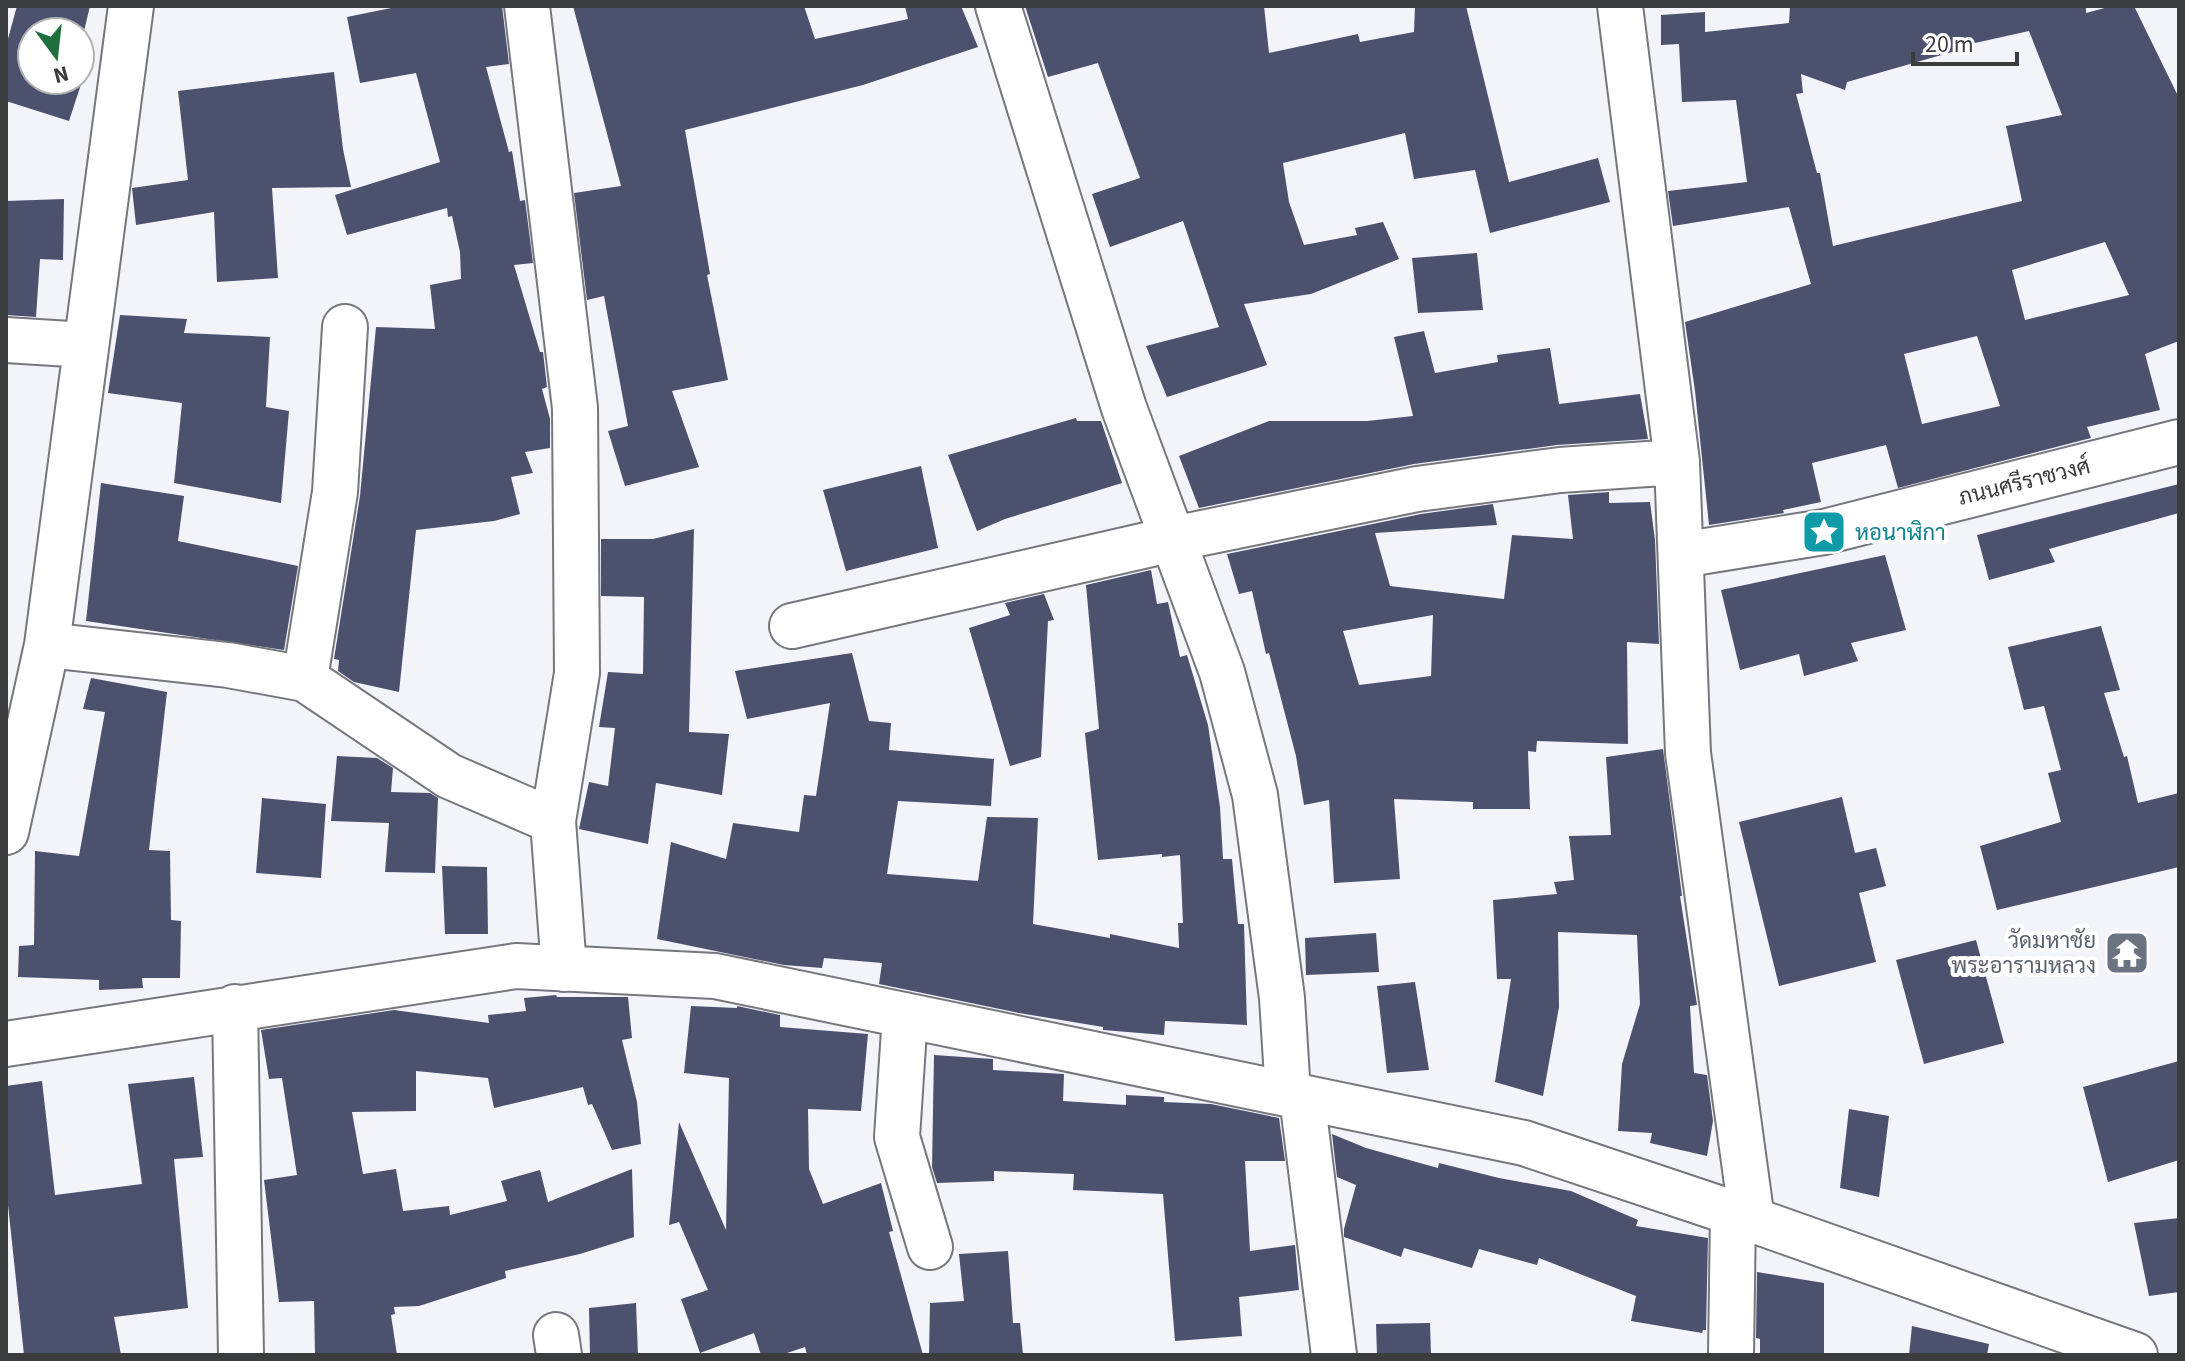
<svg xmlns="http://www.w3.org/2000/svg" width="2185" height="1361" font-family="'Source Sans 3',Sarabun,sans-serif">
  <rect width="100%" height="100%" fill="#f3f4fa"/>
  <!-- building -->
  <path fill="#4c516e" fill-rule="evenodd" d="M17,6H90L80,48V32H32V80H80V67L86,69L69,121L6,101V46Z
    M401,6H502L509,64L486,67L509,152L512,151L520,201L525,200L533,263L514,265L540,352H543L547,387L542,389L550,419V448L525,452L533,473L511,477L520,514L494,521L416,530L399,692L354,682L338,671L339,660L334,659L360,496L376,327L435,329L430,285L461,279L460,252L452,216L448,217L447,208L347,235L335,195L440,162L416,73L360,83L347,17Z
    M573,6H804L815,39L908,19L905,6H961L978,47L863,85L685,130L710,274L707,275L728,380L672,391L699,467L625,486L608,431L628,426L604,296L587,300L574,193L621,186Z
    M1025,6H1264L1269,53L1358,34L1360,42L1414,32L1415,6H1466L1509,182L1598,158L1610,202L1490,233L1475,170L1414,179L1405,133L1283,163L1289,202L1304,245L1357,235L1355,228L1383,222L1399,259L1311,294L1244,304L1267,365L1167,397L1146,346L1219,327L1183,221L1110,247L1092,194L1140,178L1098,63L1048,77Z
    M1790,6H2086V13L2112,6H2134L2179,98V341L2145,354L2160,410L2087,427L2091,438L1898,488L1886,445L1812,463L1821,502L1783,510L1784,513L1709,525L1695,391L1685,322L1811,284L1789,207L1673,226L1668,191L1747,182L1736,100L1682,102L1679,44L1661,45V15L1705,12V32L1789,23ZM2029,31L2062,115L2006,126L2022,201L1833,246L1820,173H1817L1796,94L1803,93L1801,74L1845,90L1847,82L1966,48V45ZM2105,242L2129,295L2025,320L2012,270ZM1977,336L2000,406L1922,424L1904,354Z
    M334,72L343,149L351,187L272,188L278,278L217,282L214,212L136,225L132,188L188,180L178,91Z
    M64,199L63,260L40,259L36,317L6,315V201Z
    M1477,253L1483,310L1418,313L1412,258Z
    M120,315L187,319L184,333L270,337L266,407L289,411L281,503L174,483L182,403L108,393Z
    M1424,331L1435,373L1498,362L1497,355L1550,348L1559,404L1640,394L1648,439L1557,445L1414,464L1199,508L1179,456L1269,421H1367L1413,416L1394,337Z
    M1076,418L1077,421H1101L1122,483L1005,519L977,531L948,455Z
    M921,466L938,548L846,571L823,490Z
    M101,483L184,496L178,541L298,566L284,650L86,621Z
    M2179,484V513L2049,549L2055,562L1989,580L1977,535Z
    M1609,492V503L1650,502L1655,540L1659,644L1627,642L1628,744L1537,741L1536,752L1528,751L1530,809H1473V802L1394,799L1400,879L1334,883L1329,800L1304,805L1296,756L1269,653L1266,654L1252,591L1239,594L1227,554L1421,514L1493,504L1497,525L1375,533L1390,586L1504,599L1512,535L1573,539L1568,495ZM1433,615L1431,676L1359,685L1343,631Z
    M694,529L689,732L729,734L722,795L656,783L648,844L579,829L589,782L608,786L615,728L599,727L608,672L643,674L644,597L601,596V539H653Z
    M1885,555L1906,630L1851,643L1858,661L1804,676L1799,654L1740,670L1721,590Z
    M1151,570L1157,604L1168,602L1180,657L1187,655L1208,725L1220,807L1223,859H1232L1238,924H1244L1247,1025L1165,1021L1164,1035L1103,1030V1027L1019,1013L879,984L882,963L824,958L822,968L784,965L657,939L671,842L726,859L733,823L799,832L804,795L816,796L830,703L747,719L735,671L852,653L869,721L891,723L889,750L994,759L991,806L898,801L887,874L978,881L987,817L1038,818L1033,924L1110,938V934L1179,948L1178,923H1183L1180,855L1162,857V854L1098,860L1085,733L1099,729L1086,585Z
    M1044,594L1054,620L1048,621L1041,757L1010,766L969,628L1010,615L1005,603Z
    M2101,626L2120,690L2104,693L2124,757L2127,756L2138,803L2179,793V867L1997,910L1980,846L2061,822L2048,773L2061,770L2044,706L2024,710L2008,647Z
    M91,678L167,692L149,850L170,851L171,920L181,921L180,978H142L143,988L99,990V980L18,977L19,946L34,945L35,851L79,856L105,712L83,709Z
    M1663,749L1682,896H1680L1697,1005L1690,1006L1694,1073L1707,1075L1713,1121L1707,1156L1650,1143L1652,1133L1618,1131L1622,1064L1640,1004L1637,935L1558,932L1559,1007L1543,1096L1495,1082L1511,979H1497L1493,900L1557,894L1554,882L1574,880L1569,836L1611,835L1606,757Z
    M337,756L377,758L393,768L391,792L430,793L438,798L435,873L385,872L389,823L331,821Z
    M1842,797L1855,853L1876,848L1886,886L1859,893L1876,962L1779,986L1739,822Z
    M262,798L326,804L321,878L256,873Z
    M442,866L487,867L488,934H445Z
    M1376,933L1379,972L1306,975L1305,938Z
    M1976,940L2004,1043L1924,1064L1896,960Z
    M1415,982L1429,1070L1387,1073L1377,986Z
    M556,995L557,997H628L632,1038L622,1040L637,1102L641,1144L612,1150L592,1104L588,1105L583,1087L494,1108L488,1078L416,1071V1111L352,1112L363,1174L396,1169L403,1211L449,1206L450,1215L507,1201L501,1181L540,1170L548,1202L632,1169L634,1237L580,1254L505,1271L506,1278L419,1306L394,1307L395,1314L391,1315L397,1355H315L314,1301L279,1302L264,1180L297,1175L282,1078L269,1079L261,1030L394,1010L489,1023L488,1015L526,1011L524,998Z
    M691,1006L737,1008V1006L780,1015V1027L868,1034L861,1111L808,1109L809,1169L823,1204L881,1183L893,1231L889,1232L923,1355H807L805,1347L781,1355H761L754,1333L700,1353L681,1299L708,1290L679,1222L669,1225L679,1122L726,1230L729,1078L684,1073Z
    M934,1055L993,1059V1070L1064,1074L1063,1101L1126,1105V1095L1164,1097V1102L1211,1104L1279,1118L1285,1161H1245L1250,1251L1295,1245L1299,1290L1239,1297L1242,1336L1175,1341L1163,1194L1073,1190L1074,1174L994,1171V1181L937,1183L932,1167Z
    M2179,1061V1160L2108,1182L2083,1087Z
    M194,1077L203,1157L174,1159L188,1308L114,1317L121,1355H24L6,1186V1086L42,1081L55,1195L142,1184L128,1084Z
    M1849,1109L1889,1116L1879,1197L1840,1188Z
    M1332,1134L1366,1148L1438,1168L1439,1163L1499,1178L1571,1191L1638,1220L1636,1226L1708,1238L1706,1330H1703L1702,1333L1631,1321L1636,1296L1539,1258L1537,1265L1479,1249L1472,1268L1404,1248L1401,1257L1344,1237V1229L1356,1185L1337,1177Z
    M2179,1218V1292L2149,1296L2134,1223Z
    M1008,1251L1013,1323H1020L1023,1355H929L930,1303L964,1301L959,1254Z
    M1757,1272L1824,1283V1355H1760V1339L1756,1338Z
    M636,1303L638,1355H590L589,1308Z
    M1430,1323L1431,1355H1377L1376,1324Z
    M1912,1326L1989,1344L1987,1355H1909Z"/>
  <g fill="none" stroke-linecap="round" stroke-linejoin="round">
    <!-- minor casing -->
    <g stroke="#76777c" stroke-width="48">
      <path id="minor" d="M527,6L575,408L577,673L553,821
        M998,6L1124,408L1222,672L1255,795L1282,998L1288,1094
        M1620,6L1677,462L1688,753L1752,1220
        M6,340L86,345
        M1681,555L1824,532L2179,442
        M792,626L1173,539L1417,489L1560,470L1677,462
        M47,645L228,665L305,679L449,776L553,821L564,969
        M305,679L335,492L345,327
        M6,832L47,645L131,6
        M235,1007L241,1355
        M905,1015L897,1137L930,1247
        M6,1044L516,966L715,976L1524,1143L1733,1213L2135,1355
        M1302,1097L1334,1355
        M556,1335L559,1355
        M1731,1355L1733,1213"/>
    </g>
    <!-- minor -->
    <use href="#minor" stroke="#fff" stroke-width="44"/>
  </g>
  <!-- icons -->
  <defs>
    <g id="sight-square" transform="scale(2.3)"><rect x="-9" y="-9" width="18" height="18" rx="4" fill="#0f9aa8" stroke="#fff"/><path d="M0-6L1.8-2.2L6-1.7L2.9 1.2L3.7 5.4L0 3.3L-3.7 5.4L-2.9 1.2L-6-1.7L-1.8-2.2Z" fill="#fff"/></g>
    <g id="temple-square" transform="scale(2.3)"><rect x="-9" y="-9" width="18" height="18" rx="4" fill="#6b7280" stroke="#fff"/><path d="M0-6L5-2H3V0L6.5 2.5H4V6H1.5V3h-3V6H-4V2.5H-6.5L-3 0V-2H-5Z" fill="#fff"/></g>
  </defs>
  <g fill-rule="evenodd">
    <use href="#sight-square" x="1824" y="532"/>
    <use href="#temple-square" x="2127" y="953"/>
  </g>
  <g text-anchor="middle" stroke-width="8" stroke-linejoin="round" paint-order="stroke">
    <!-- street labels -->
    <g font-size="22" fill="#3b3c3e" stroke="#fff">
      <text transform="translate(2024 481) rotate(-14)" y="8">ภนนศรีราชวงศ์</text>
    </g>
    <!-- culture labels -->
    <g font-size="22" fill="#0d838f" stroke="#fff" text-anchor="start">
      <text x="1855" y="540">หอนาฬิกา</text>
    </g>
    <!-- worship labels -->
    <g font-size="22" fill="#5b616d" stroke="#fff" text-anchor="end">
      <text x="2096" y="948">วัดมหาชัย<tspan x="2096" dy="25">พระอารามหลวง</tspan></text>
    </g>
  </g>
  <!-- border -->
  <rect width="2185" height="1361" fill="none" stroke="#3b3c3e" stroke-width="16"/>
  <!-- north arrow -->
  <g transform="translate(56 56) rotate(165)"><circle r="38" fill="#ffffff" stroke="#b1b1b2" stroke-width="2"/>
  <path d="M0-6L14 30L0 20L-14 30Z" fill="#1f6e3e"/>
  <text y="-12" font-size="22" font-weight="bold" text-anchor="middle" fill="#3b3c3e">N</text>
  </g>
  <!-- scale -->
  <path d="M1913 52v12h104v-12" fill="none" stroke="#3b3c3e" stroke-width="4"/>
  <text x="1925" y="52" font-size="24" fill="#3b3c3e" stroke="#ffffff" stroke-width="6" paint-order="stroke">20 m</text>
</svg>
